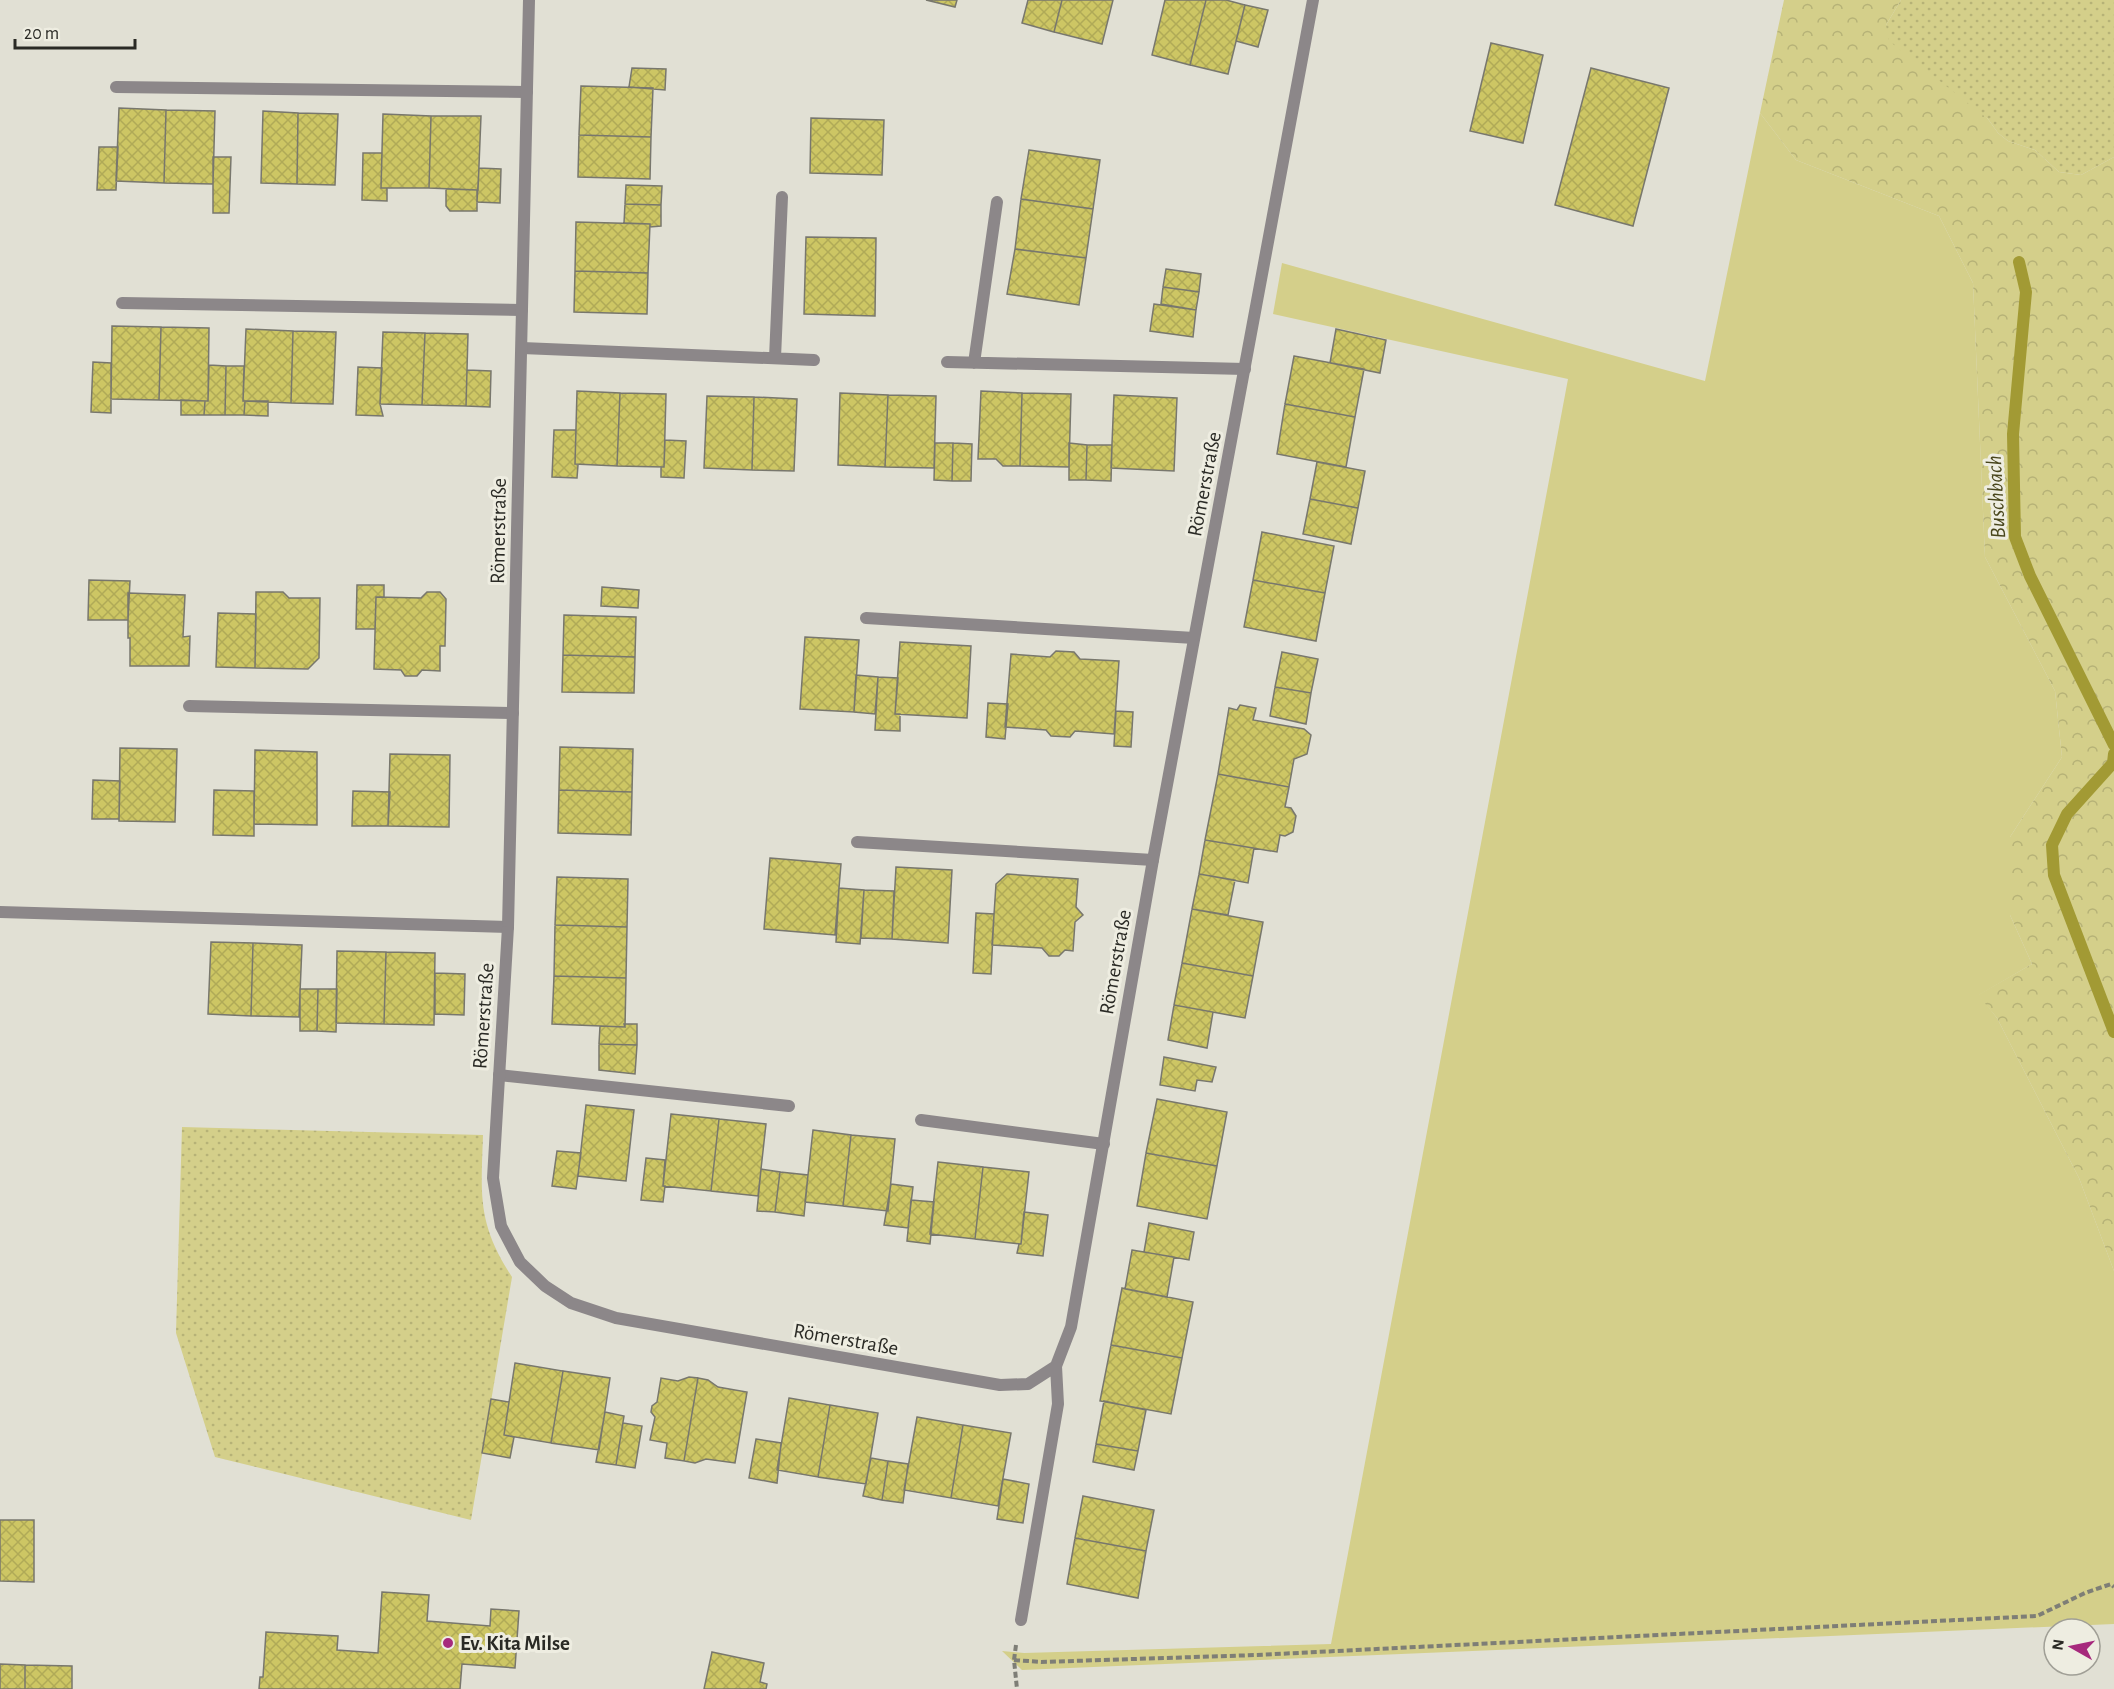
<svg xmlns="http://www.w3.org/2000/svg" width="2114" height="1689" font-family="'Alegreya Sans',sans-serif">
  <defs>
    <pattern id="forest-crowns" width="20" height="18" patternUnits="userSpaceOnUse" patternTransform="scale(1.5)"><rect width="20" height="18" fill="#d4cf8a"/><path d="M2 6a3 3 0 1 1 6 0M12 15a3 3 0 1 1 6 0" fill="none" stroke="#b6b277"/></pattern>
    <pattern id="park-dots" width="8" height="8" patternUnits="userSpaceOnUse" patternTransform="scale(1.5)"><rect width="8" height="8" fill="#d4cf8a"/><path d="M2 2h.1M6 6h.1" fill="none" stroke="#b6b277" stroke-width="1.8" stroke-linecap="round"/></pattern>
    <pattern id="building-cross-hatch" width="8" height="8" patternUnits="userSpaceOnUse" patternTransform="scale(1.5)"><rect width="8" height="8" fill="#cdc664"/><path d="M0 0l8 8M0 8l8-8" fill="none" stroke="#b0aa57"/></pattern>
  </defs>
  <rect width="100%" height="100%" fill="#e1e0d4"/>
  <!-- green -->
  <path fill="#d4cf8a" d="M1760,113L1796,160L1939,216L1973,283L1985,557L2055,691L2062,757L2010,837V915L2032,964L1979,995L1997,1018L2079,1178L2114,1271V1624L1022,1670L1002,1651L1024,1653L1331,1644L1568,379L1273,314L1282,263L1705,381Z"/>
  <!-- forest -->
  <path fill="url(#forest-crowns)" d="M1784,0H1901L1886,25L1988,119L1998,133L2008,141L2035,150L2059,172L2081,175L2114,157V1271L2079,1178L1997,1018L1978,995L2032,964L2010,915V837L2062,757L2055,691L1985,557L1973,283L1939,216L1796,160L1760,113Z"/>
  <!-- park -->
  <path fill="url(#park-dots)" d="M1901,0H2114V157L2081,175L2059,172L2035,150L2008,141L1998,133L1988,119L1889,41L1886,25Z
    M182,1127L483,1135C481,1195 477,1224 512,1277L471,1520L215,1457L176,1333Z"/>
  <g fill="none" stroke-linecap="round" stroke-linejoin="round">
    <!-- stream -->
    <path stroke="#a29a34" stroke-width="12" d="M2019,262L2026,292L2013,434L2015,537L2030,576L2114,745
      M2114,754L2113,763L2067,814L2052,845L2054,875L2114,1032"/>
  </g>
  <!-- building -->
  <path fill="url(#building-cross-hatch)" stroke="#78776d" stroke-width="1.5" d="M926,0H957L955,7Z
    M1028,0H1062L1054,32L1022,23Z
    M1062,0H1113L1102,44L1054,32Z
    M1165,0H1206L1190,65L1152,55Z
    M1206,0H1226L1245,5L1228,74L1190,65Z
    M1245,5L1268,10L1258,47L1236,41Z
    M1491,43L1543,55L1523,143L1470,131Z
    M632,68L666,69L665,90L629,87Z
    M1591,68L1669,88L1633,226L1555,205Z
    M581,86L653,88L651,137L579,135Z
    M119,108L166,110L164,183L116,181Z
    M166,110L215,111L213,184L164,183Z
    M263,111L298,113L297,184L261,183Z
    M298,113L338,114L335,185L297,184Z
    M383,114L431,116L429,188H381Z
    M431,116H481L478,190L429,188Z
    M811,118L884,120L882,175L810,173Z
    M579,135L651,137L650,179L578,177Z
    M99,147H118L116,190H97Z
    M1029,150L1100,160L1093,209L1021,199Z
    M363,153H382L381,188H387V201L362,200Z
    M213,157H231L229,213H213Z
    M479,168L501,169L500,203L477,202Z
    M626,185L662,186L661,205L625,204Z
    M446,189L477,190V211H450L446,206Z
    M1021,199L1093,209L1086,258L1015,249Z
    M625,204L661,205V226L650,227V224L624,223Z
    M576,222L650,224L648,273L575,271Z
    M806,237L876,238L875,316L804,314Z
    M1015,249L1086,258L1079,305L1007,294Z
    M1166,269L1201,274L1199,292L1163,287Z
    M575,271L648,273L647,314L574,312Z
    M1163,287L1199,292L1196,310L1161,304Z
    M1154,304L1196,310L1193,337L1150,331Z
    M112,326L161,327L159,400L111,399Z
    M161,327L209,328L208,401L159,400Z
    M246,329L293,331L291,403L243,401Z
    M1336,329L1386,340L1380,373L1330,363Z
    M293,331L336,332L333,404L291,403Z
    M383,332L425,333L422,405L380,404Z
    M425,333L468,334L466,406L422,405Z
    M1294,356L1364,369L1355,417L1285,404Z
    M93,362L111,363V413L91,412Z
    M209,365L226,366L225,415H204L205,401H208Z
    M226,366H244L243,401H245L244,415H225Z
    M358,367L382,368L380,404L383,416L356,415Z
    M467,370L491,371L490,407L466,406Z
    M577,391L620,393L617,466L575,464Z
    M981,391L1022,393L1020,466H1003L996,459H978Z
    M620,393L666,394L664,467L617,466Z
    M840,393L888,395L885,467L838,465Z
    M1022,393L1071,394L1069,467L1020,466Z
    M888,395L936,396L934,468L885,467Z
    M1114,395L1177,398L1174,471L1111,468Z
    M707,396L754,397L752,470L704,468Z
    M754,397L797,399L794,471L752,470Z
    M181,400L205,401L204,415H181Z
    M245,401H268V416L244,415Z
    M1285,404L1355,417L1346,467L1277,454Z
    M554,430H576L575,464L578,465L577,478L552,477Z
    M665,440L686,441L684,478L661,477V467H664Z
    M935,443H953L952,481L934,480Z
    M953,443L972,444L971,481H952Z
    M1069,443L1087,445L1086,480H1069Z
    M1087,445H1112L1111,481L1086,480Z
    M1317,462L1365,471L1358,508L1310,499Z
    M1310,499L1358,508L1351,544L1303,534Z
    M1262,532L1334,546L1325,593L1253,580Z
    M89,580L130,581L128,620H88Z
    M1253,580L1325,593L1316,641L1244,627Z
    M357,585H384V597H376L375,629H356Z
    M602,587L639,590L638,608L601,606Z
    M256,592H283L289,598H320L319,658L308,669L255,668Z
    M427,592H440L446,599L445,646H440V671L422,670L417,676H405L401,670L374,669L376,597L421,598Z
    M128,593L185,595L183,637L190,636L189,666H130V638H128Z
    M218,613L256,614L255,668L216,667Z
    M564,615L636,617L635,657L563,655Z
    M805,637L859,640L854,712L800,709Z
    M900,642L971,646L967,718L895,714Z
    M1056,651L1074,652L1080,659L1119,661L1114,734L1075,731L1070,737L1051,736L1046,730L1005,727L1011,654L1050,657Z
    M1282,652L1318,659L1311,693L1275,687Z
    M563,655L635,657L634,693L562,692Z
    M856,675L878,677L875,714L854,712Z
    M878,677L898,678L895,714H900V731L875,730Z
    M1275,687L1311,693L1306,724L1270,716Z
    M988,703L1008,704L1005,739L986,737Z
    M1240,705L1256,708L1253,720L1304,729L1311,735L1307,754L1294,759L1289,787L1218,774L1229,708L1237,710Z
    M1116,711L1133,712L1131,747L1114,746Z
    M560,747L633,749L632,792L559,790Z
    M120,748L177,749L175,822L119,821Z
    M255,750L317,752V825L254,824Z
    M390,754L450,755L449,827L388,826Z
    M1218,774L1289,787L1285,807L1291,808L1296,816L1293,832L1285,836L1280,835L1277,852L1205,840Z
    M93,780L120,781L119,819H92Z
    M214,790L254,791V836L213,835Z
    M559,790L632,792L631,835L558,833Z
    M353,791L390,792L388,826H352Z
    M1205,840L1254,848L1248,883L1199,874Z
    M770,858L841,864L835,935L764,929Z
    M896,867L952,870L948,943L892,939Z
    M1007,874L1078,879L1076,907L1083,915L1075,922L1073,951L1065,950L1059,956H1049L1042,948L992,945L996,884Z
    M1199,874L1235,880L1228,915L1192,909Z
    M557,877L628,879L627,927L555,925Z
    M839,888L864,890L860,944L836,942Z
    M864,890L894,891L892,939L861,938Z
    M1192,909L1263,922L1253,976L1182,963Z
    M976,913L994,914L991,974L973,973Z
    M555,925L627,927L626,978L554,976Z
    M211,942L253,943L251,1016L208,1014Z
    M253,943L302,945L299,1017L251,1016Z
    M337,951L386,952L384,1024L336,1023Z
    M386,952L435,953L434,1025L384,1024Z
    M1182,963L1253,976L1245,1018L1174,1005Z
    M435,973L465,974L464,1015L435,1014Z
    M554,976L626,978L625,1027L552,1024Z
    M300,989H318L317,1031H300Z
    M318,989H337L336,1032L317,1031Z
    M1174,1005L1213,1012L1207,1048L1168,1040Z
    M624,1024H637V1045L599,1044L600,1026L625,1027Z
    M599,1044L637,1045L635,1074L599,1070Z
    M1164,1057L1216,1067L1212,1082L1197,1080L1195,1091L1160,1085Z
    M1157,1099L1227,1112L1217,1166L1146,1153Z
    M586,1105L634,1110L626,1181L578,1176Z
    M671,1114L719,1119L711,1191L663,1186Z
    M719,1119L766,1124L758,1196L711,1191Z
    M813,1130L851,1135L843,1206L805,1202Z
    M851,1135L895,1139L888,1211L843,1206Z
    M557,1151L581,1153L576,1189L552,1186Z
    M1146,1153L1217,1166L1207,1219L1137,1206Z
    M646,1158L665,1160L663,1186H665L663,1202L641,1200Z
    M938,1162L983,1167L975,1239L930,1234Z
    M983,1167L1029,1172L1021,1244L975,1239Z
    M761,1169L780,1172L775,1212L757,1211Z
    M780,1172L808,1175L804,1216L775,1212Z
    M891,1184L913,1187L908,1228L884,1225Z
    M911,1200L934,1202L930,1244L907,1241Z
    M1024,1212L1048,1215L1043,1256L1017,1253L1019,1244H1021Z
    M1149,1223L1194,1232L1189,1260L1144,1252Z
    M1132,1250L1174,1257L1167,1297L1125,1289Z
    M1122,1288L1193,1302L1182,1358L1111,1345Z
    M1111,1345L1182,1358L1171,1414L1100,1401Z
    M515,1363L563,1371L551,1443L504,1435Z
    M563,1371L610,1378L599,1450L551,1443Z
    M689,1377L698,1378L684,1461L665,1458L667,1443L650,1440L655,1417L651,1412L652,1406L657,1402L661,1378L678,1381Z
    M698,1378L708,1380L718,1387L747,1392L735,1463L706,1459L695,1463L684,1461Z
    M789,1398L830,1405L818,1477L777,1470Z
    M491,1399L509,1402L504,1435L514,1437L510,1458L482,1453Z
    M1104,1401L1146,1410L1138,1451L1096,1444Z
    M830,1405L878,1413L866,1484L818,1477Z
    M605,1412L624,1416L616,1465L596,1462Z
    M917,1417L963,1425L951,1498L904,1490Z
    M623,1423L642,1426L635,1468L616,1465Z
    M963,1425L1011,1433L998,1506L951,1498Z
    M756,1439L781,1443L777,1483L749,1478Z
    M1096,1444L1138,1451L1134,1470L1093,1462Z
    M871,1458L888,1461L882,1500L863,1496Z
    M888,1461L908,1464L903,1503L882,1500Z
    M1003,1479L1029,1484L1023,1523L997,1519Z
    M1083,1496L1154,1510L1146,1551L1075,1538Z
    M0,1520H34V1582L0,1581Z
    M1075,1538L1146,1551L1138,1598L1067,1584Z
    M382,1592L429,1595L427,1621L490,1626L491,1609L519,1611L515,1668L462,1664L460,1689H259L260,1677H263L266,1632L338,1636L337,1650L378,1653Z
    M712,1652L764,1663L760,1682L767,1684L766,1689H704Z
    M0,1664L25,1665V1689H0Z
    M25,1665L72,1666V1689H25Z"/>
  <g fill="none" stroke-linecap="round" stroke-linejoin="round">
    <!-- path -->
    <path stroke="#7e7e76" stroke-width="4" stroke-dasharray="6 3" stroke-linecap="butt" d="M1016,1645L1014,1660L1017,1689
      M1014,1660L1041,1662L1257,1655L2037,1616L2085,1593L2111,1584L2114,1587"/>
    <!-- lane -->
    <path stroke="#8c8789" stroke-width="12" d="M116,87L527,92
      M122,303L522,310
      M522,348L814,360
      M775,358L782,197
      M947,362L1245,369
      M974,363L997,202
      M866,618L1194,638
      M189,706L513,713
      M857,842L1153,860
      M0,912L508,927
      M499,1075L789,1106
      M921,1120L1104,1144"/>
    <!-- street -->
    <path stroke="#8c8789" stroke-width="12" d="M529,0L508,927L493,1178L501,1226L520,1262L545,1286L571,1303L616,1318L1000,1385L1028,1384L1056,1366L1071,1327L1153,860L1313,0
      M1021,1620L1058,1404L1056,1366"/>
  </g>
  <!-- markers -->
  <circle fill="#a6297c" stroke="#eeede1" stroke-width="2" cx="448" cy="1643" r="6"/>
  <g text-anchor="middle" stroke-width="6" stroke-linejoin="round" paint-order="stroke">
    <!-- street labels -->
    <g font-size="21" fill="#2a2a25" stroke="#eeede1">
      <text transform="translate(1204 484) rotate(-79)" y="7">Römerstraße</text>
      <text transform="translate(498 531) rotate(-89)" y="7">Römerstraße</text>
      <text transform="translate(1115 962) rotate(-80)" y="7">Römerstraße</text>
      <text transform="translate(483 1016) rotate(-86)" y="7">Römerstraße</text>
      <text transform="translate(846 1339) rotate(10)" y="7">Römerstraße</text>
    </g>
    <!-- poi labels -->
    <g font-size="21" font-weight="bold" fill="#2a2a25" stroke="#eeede1" text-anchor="start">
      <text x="460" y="1650">Ev. Kita Milse</text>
    </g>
    <!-- water labels -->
    <g font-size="22" font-style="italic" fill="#48451b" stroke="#eeede1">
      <text transform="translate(1995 497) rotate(-93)" y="8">Buschbach</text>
    </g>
  </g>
  <!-- north arrow -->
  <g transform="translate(2072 1647) rotate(279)"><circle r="28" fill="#eeede1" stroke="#a09f96" stroke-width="1.5"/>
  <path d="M0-4.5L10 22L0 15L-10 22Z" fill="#a6297c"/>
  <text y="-9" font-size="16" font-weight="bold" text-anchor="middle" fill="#2a2a25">N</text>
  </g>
  <!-- scale -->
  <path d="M15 39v9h120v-9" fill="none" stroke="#2a2a25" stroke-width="3"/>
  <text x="24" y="39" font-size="18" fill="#2a2a25" stroke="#eeede1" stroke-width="4.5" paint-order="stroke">20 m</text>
</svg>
